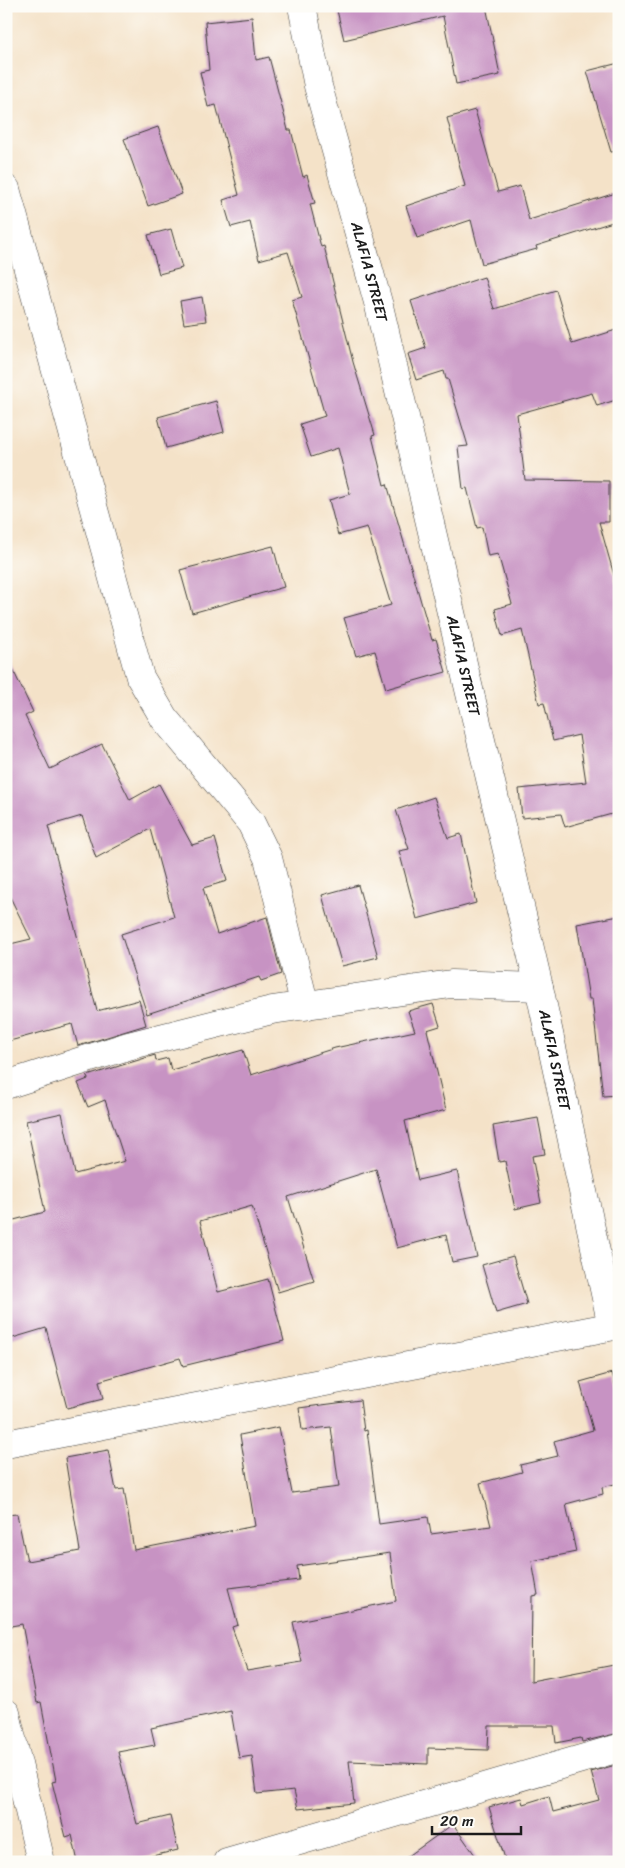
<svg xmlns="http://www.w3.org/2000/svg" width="625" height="1868" font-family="Sriracha,sans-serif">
  <rect width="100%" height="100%" fill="#fdfcf7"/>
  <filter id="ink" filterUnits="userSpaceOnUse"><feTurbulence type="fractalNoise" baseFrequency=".02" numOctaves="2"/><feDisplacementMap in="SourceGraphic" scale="10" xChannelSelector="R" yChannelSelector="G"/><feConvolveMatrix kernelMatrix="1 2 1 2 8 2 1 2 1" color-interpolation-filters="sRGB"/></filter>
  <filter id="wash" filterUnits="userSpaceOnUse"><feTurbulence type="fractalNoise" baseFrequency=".0096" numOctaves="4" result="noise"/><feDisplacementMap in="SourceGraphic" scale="20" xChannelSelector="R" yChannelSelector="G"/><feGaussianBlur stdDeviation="1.12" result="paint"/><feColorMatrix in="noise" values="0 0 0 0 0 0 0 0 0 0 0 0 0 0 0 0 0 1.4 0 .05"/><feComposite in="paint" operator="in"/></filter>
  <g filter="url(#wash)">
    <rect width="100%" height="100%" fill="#f4e2c8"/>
    <g id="blocks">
      <!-- building -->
      <path fill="#c793c3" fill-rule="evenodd" d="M336,6H486L500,75L456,84L443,16L344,40Z
        M252,17L256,60L269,57L288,130H291L303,177L307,175L315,203L310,204L321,247L324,246L353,362L375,435L372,436L384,485L387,484L432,640L436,639L446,672L386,689L375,651L356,656L344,618L391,605L367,527L338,535L329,500L350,494L338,448L311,457L300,424L325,416L292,300L302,297L288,252L259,260L250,222L231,227L223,200L239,195L216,105L208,107L200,72L209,70L205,22Z
        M619,63V151L611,152L587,71Z
        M475,110L498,192L520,186L529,220L619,192V220L536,246L537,249L482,264L471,220L417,238L406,206L465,186L447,118Z
        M158,127L182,194L148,206L124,139Z
        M171,229L182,268L159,274L148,235Z
        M484,277L494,309L556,290L572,344L619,329V399L597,406L592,393L517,414L525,480L609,481V522H599L619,593V812L565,827L561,814L522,818L519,789L586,782L579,735L553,741L544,703L539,704L522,630L502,636L495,609L512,604L498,554L488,556L482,527L477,528L467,488L463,489L458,447L468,446L448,379H446L444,371L416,380L408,354L426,348L411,301Z
        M202,297L206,321L184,324L180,301Z
        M216,401L224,432L166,448L158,417Z
        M273,546L284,587L192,613L180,570Z
        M6,655L33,712L25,716L50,769L102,744L130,800L159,784L192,845L215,838L227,881L203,888L217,934L267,917L281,974L261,981L259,977L147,1014L121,934L174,917L150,829L96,858L82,816L48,826L97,1011L139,1000L146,1025L78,1046L72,1024L6,1042V945L31,939L6,889Z
        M434,797L448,838L461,834L476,903L417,919L399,851L409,849L396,810Z
        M358,885L378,957L342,966L322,895Z
        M619,916V1095L603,1096L592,999H589L577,924Z
        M433,1004L440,1026L427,1030L446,1110L405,1121L418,1180L457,1171L477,1257L452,1262L446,1235L397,1248L376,1169L288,1197L314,1281L278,1292L252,1206L200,1221L218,1292L268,1279L284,1341L183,1366L180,1358L99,1381L103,1399L67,1408L46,1328L6,1340V1222L45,1212L26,1121L62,1113L75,1174L125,1161L105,1100L88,1107L78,1083L88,1079L87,1076L155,1055L156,1061L168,1058L171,1070L243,1050L251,1075L335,1048L415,1031L408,1011Z
        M538,1118L545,1154L532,1156L541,1203L515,1209L505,1161L499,1162L493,1126Z
        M513,1256L527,1304L496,1313L482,1265Z
        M612,1373L619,1399V1483L602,1487L603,1494L566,1504L576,1552L532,1561L538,1595L532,1596L531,1681L619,1664V1733L582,1742L581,1738L556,1743L554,1726H489L488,1750L428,1748V1764L349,1761L354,1803L298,1809L294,1790L257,1794L252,1756L239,1758L231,1711L151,1728L155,1745L118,1752L137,1824L170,1816L178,1850L126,1862H78L72,1835L66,1837L56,1798L52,1782L56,1781L41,1702L37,1703L22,1624L6,1627V1515L17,1514L27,1561L80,1551L65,1458L108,1450L116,1490L124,1489L134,1550L255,1526L240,1435L279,1427L292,1493L339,1487L331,1427L302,1430L299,1408L360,1400L364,1431L367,1430L379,1524L428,1517L431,1534L491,1526L480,1483L522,1472L520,1465L558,1456L554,1441L593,1430L580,1382ZM390,1553L396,1601L293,1622L302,1662L247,1671L232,1627L238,1625L228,1588L299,1580L297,1566Z
        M619,1764V1862H506L489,1807L521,1798L523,1804L549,1796L553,1812L599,1800L591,1772Z
        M453,1824L480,1862H400Z"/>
    </g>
  </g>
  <g filter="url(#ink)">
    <use href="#blocks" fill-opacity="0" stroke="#3c3a36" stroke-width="1"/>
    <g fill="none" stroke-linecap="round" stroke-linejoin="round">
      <!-- minor casing -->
      <g stroke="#3c3a36" stroke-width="29">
        <g id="minor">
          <path id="s1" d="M302,6L318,86L379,306L539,987L612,1326"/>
          <path d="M6,189L140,677L164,718L251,823L268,858L305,1006"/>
          <path d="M6,1085L128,1046L272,1010L451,984L539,987"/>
          <path d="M6,1444L619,1325"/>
          <path d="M6,1713L41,1862"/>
          <path d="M227,1862L619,1748"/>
        </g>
      </g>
      <!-- minor -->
      <use href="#minor" stroke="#fff" stroke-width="28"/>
    </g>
  </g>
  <g text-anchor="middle" stroke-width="4" stroke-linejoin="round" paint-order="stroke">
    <!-- street labels -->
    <g font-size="15" fill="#1c1c1c" stroke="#fdfcf7">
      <text dy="5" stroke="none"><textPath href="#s1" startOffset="274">ALAFIA STREET</textPath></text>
      <text dy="5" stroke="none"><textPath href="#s1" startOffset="679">ALAFIA STREET</textPath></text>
      <text dy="5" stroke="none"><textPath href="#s1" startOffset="1084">ALAFIA STREET</textPath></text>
    </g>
  </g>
  <!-- margin -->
  <rect width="625" height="1868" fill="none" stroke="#fdfcf7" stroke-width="25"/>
  <!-- scale -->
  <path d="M432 1826v8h89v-8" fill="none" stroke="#1c1c1c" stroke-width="2.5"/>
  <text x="440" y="1826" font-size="15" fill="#1c1c1c" stroke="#fdfcf7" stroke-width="4" paint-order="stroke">20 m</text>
</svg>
